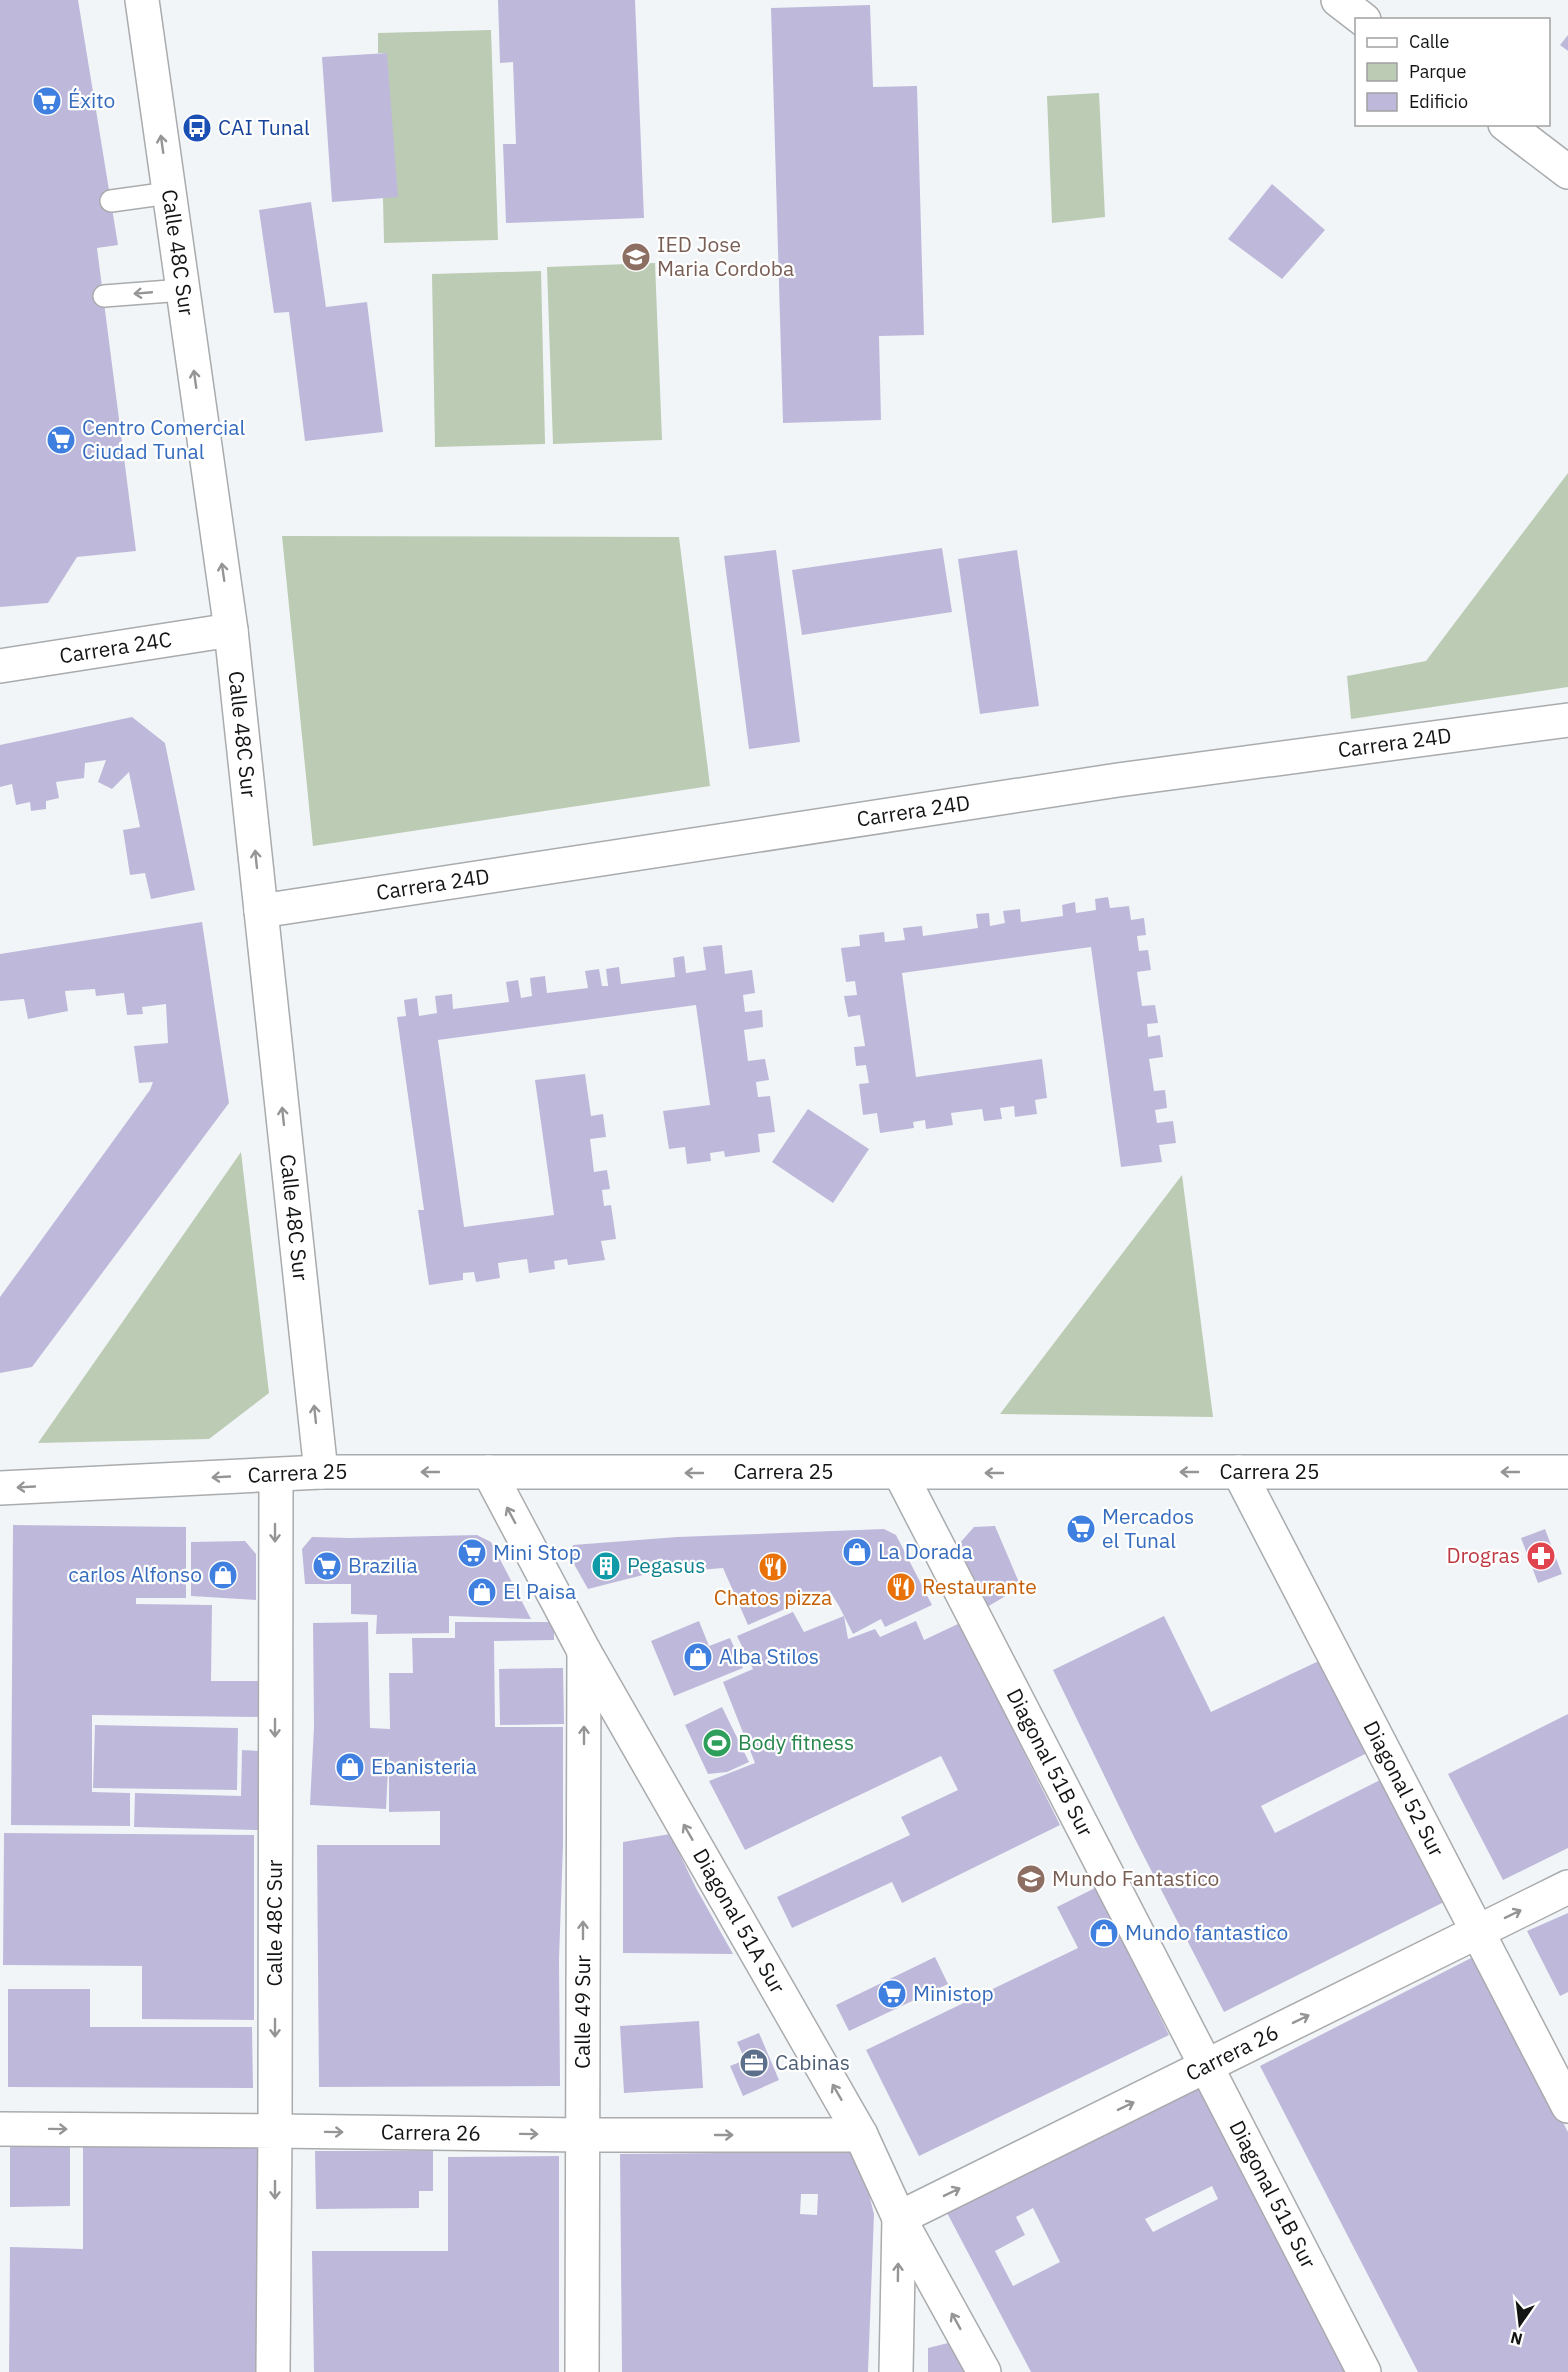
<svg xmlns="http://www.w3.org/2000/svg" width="1568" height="2372" font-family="'IBM Plex Sans',sans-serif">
  <rect width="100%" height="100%" fill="#f2f5f7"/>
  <!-- green -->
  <path fill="#bbcbb4" d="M491,30L498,240L384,243L383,198L387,53H378V33Z
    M1099,93L1105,217L1052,223L1047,96Z
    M655,263L662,440L553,444L547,267Z
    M541,271L545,444L435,447L432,274Z
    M1568,473V687L1351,719L1347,676L1426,661Z
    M282,536L679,537L710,786L313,846Z
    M241,1152L269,1393L209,1439L38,1443Z
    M1182,1175L1213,1417L1000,1414Z"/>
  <!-- building -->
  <path fill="#beb9db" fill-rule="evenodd" d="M0,0H78L118,245L97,248L136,551L77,557L48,603L0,607Z
    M498,0H635L644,218L506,223L503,144H516L513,62L500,63Z
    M870,5L873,87L917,86L924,335L879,336L881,420L783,423L771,8Z
    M1568,35V51L1560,45Z
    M387,53L398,197L332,202L322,57Z
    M1272,184L1325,230L1282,279L1228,239Z
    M311,202L326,307L367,302L383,432L305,441L289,312L274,313L259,210Z
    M942,548L952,612L802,635L792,570Z
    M776,550L800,742L749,749L724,556Z
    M1017,550L1039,706L980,714L958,559Z
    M132,717L165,743L195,890L151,899L145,873L130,875L123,830L140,827L129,772L112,789L98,782L106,760L85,763L84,778L56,782L59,798L46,801V809L31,811L30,802L16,805L12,784L0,787V745Z
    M1108,897L1110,908L1129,906L1131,920L1144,918L1146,935L1137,936L1139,951L1148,950L1151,970L1137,972L1142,1006L1155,1005L1158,1023L1147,1024L1148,1037L1160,1035L1163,1057L1149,1059L1154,1091L1165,1090L1167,1108L1155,1110L1157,1123L1173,1121L1176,1143L1159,1145L1162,1162L1121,1167L1091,947L902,973L916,1077L1042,1059L1047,1098L1035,1100L1037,1114L1015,1117L1014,1106L1000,1108L1002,1119L984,1121L982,1109L951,1113L953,1125L926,1129L925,1120L913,1122L914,1128L880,1133L877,1113L863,1115L859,1084L869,1083L866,1065L856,1066L854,1047L865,1046L860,1015L848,1017L844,996L857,995L855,981L846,982L841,948L860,946L859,935L884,932L885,942L905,940L903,928L922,926L923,936L978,928L976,914L989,913L990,926L1005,923L1003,911L1020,909L1021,922L1063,916L1062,905L1075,902L1076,913L1096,910L1095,899Z
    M202,922L229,1103L32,1367L0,1373V1297L150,1090L153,1082L139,1083L134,1046L168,1043L166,1004L142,1007L143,1014L127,1015L124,993L96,996L95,989L65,991L68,1011L28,1019L24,999L0,1001V954Z
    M722,945L725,974L752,970L755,993L743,995L745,1012L762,1010L763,1027L744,1030L748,1061L765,1059L769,1080L756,1082L758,1097L770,1096L775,1132L758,1134L760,1152L725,1157L724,1151L710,1153L711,1161L687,1164L685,1147L669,1149L663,1111L710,1105L696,1005L438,1040L464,1227L554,1215L535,1080L585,1074L591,1116L603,1114L606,1137L590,1139L594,1172L607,1170L610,1189L602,1190L604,1206L611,1205L616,1239L601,1241L605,1260L568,1265L567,1259L554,1261L555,1269L529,1273L527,1259L498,1263L500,1278L476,1282L474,1272L463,1273V1280L429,1285L418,1210H424L397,1017L406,1016L404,1000L417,998L419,1016L437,1013L435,996L452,994L453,1009L509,1002L506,982L518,980L521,998L532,996L530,978L545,976L547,993L588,988L585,971L599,969L602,986H608L606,969L619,967L621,984L675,977L673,958L684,956L686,973L706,970L703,947Z
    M808,1109L869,1149L833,1203L772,1162Z
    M13,1525L186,1527V1598H136V1604L212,1605L211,1681H258V1717L92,1715V1792L130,1793V1826L11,1825Z
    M995,1526L1021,1587L987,1607L960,1562L966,1559L959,1544L974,1527Z
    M884,1529L896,1535L932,1605L885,1627L881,1619L853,1634L844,1616L848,1639L875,1629L880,1637L916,1621L924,1640L960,1623L1060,1825L902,1903L892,1882L792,1928L777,1897L910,1835L901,1817L958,1790L941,1756L745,1850L709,1781L755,1763L723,1682L753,1669L737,1636L793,1612L804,1632L844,1616L839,1606L829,1590L748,1625L723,1568L643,1575L588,1589L570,1557L573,1545L677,1537Z
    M1545,1529L1562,1574L1538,1583L1521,1538Z
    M477,1535L491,1542L531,1619L449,1616V1633L376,1634L377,1615L351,1614V1584H305L302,1549L312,1537L350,1538Z
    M245,1541L256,1554V1600L191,1596V1542Z
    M1164,1616L1211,1712L1323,1659L1369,1752L1261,1806L1275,1833L1386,1777L1448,1900L1224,2012L1135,1839L1053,1670Z
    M699,1621L709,1646L730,1638L743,1668L674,1696L651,1641Z
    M368,1622L370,1728L390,1729L389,1673H413L412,1638H455V1622H554V1640L494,1641L495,1727H563V1845L559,1959L560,2086L319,2087L317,1845H440V1811L389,1812V1750L386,1809L310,1805L314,1726L313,1623Z
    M563,1668L564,1724L500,1725L499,1669Z
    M722,1707L749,1762L727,1772L708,1774L685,1725Z
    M1568,1714V1848L1503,1880L1448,1774Z
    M95,1725L238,1728L237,1790L93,1788Z
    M242,1750L260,1751L258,1830L134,1827L135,1793L241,1796Z
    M4,1833L254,1835V2020L142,2019V1966L3,1965Z
    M670,1834L696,1888L733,1954L623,1953V1842Z
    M1097,1887L1169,2035L919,2156L866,2050L1078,1948L1057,1907Z
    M1568,1913V1992L1560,1996L1527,1931Z
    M1475,1956L1568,2132V2372H1418L1260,2066Z
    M935,1957L948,1984L849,2031L836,2005Z
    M8,1989H90V2027H252L253,2088L8,2087Z
    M699,2021L703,2088L624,2093L620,2026Z
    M759,2033L779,2080L743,2096L730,2066L745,2060L737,2042Z
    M1197,2083L1286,2256L1350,2372H1031L946,2211ZM1212,2186L1218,2199L1153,2232L1145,2219ZM1033,2208L1060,2262L1013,2286L995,2251L1025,2235L1016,2217Z
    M855,2140L874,2214L868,2372H622L620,2154L803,2152V2142ZM801,2194H818L817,2215L800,2214Z
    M10,2146L70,2147V2206L10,2207Z
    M83,2146H258L257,2372H9L10,2247L83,2249Z
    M315,2151H433V2191H419V2208L316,2209Z
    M559,2156V2372H314L312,2251H448V2157Z
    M952,2342L969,2372H928V2348Z"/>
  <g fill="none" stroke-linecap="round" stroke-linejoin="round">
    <!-- service casing -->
    <g stroke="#a9abad" stroke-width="24">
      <path id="service" d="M111,201L169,193
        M104,296L183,290"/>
    </g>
    <!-- minor casing -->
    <g stroke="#a9abad" stroke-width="36">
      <g id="minor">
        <path d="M1338,0L1364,20"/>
        <path d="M1505,124L1568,172"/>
        <path id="s1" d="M0,666L231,630"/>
        <path id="s2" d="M261,911L1118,780L1568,720"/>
        <path id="s3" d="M1239,1472L1568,2106"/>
        <path id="s4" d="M900,1473L1364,2372"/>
        <path id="s5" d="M276,1475L275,2131L582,2135H861"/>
        <path id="s6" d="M582,2372L584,1651"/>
        <path id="s7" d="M896,2372L899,2218L1568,1887"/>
      </g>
    </g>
    <!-- tertiary casing -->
    <g stroke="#a9abad" stroke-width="36">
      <g id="tertiary">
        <path id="s8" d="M142,0L231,630L321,1472"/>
        <path id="s9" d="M489,1472L584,1651L861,2135L899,2218L984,2372"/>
        <path id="s10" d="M0,1488L321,1472H1568"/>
        <path d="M0,2129L275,2131L273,2372"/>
      </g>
    </g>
    <!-- service -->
    <use href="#service" stroke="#fff" stroke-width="21"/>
    <!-- minor -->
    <use href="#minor" stroke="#fff" stroke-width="33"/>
    <!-- tertiary -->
    <use href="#tertiary" stroke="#fff" stroke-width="33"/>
  </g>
  <!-- one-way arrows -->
  <defs><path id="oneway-shaft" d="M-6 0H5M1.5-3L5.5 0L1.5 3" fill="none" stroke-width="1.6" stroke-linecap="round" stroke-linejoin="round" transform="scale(1.5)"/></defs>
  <g stroke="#959595">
    <use href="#oneway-shaft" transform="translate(162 144) rotate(-98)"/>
    <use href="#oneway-shaft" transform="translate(143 293) rotate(175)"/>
    <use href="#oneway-shaft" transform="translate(195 379) rotate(-98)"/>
    <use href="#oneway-shaft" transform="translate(223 572) rotate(-98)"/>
    <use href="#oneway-shaft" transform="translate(256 859) rotate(-96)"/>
    <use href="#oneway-shaft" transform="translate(283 1116) rotate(-96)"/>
    <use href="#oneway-shaft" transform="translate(315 1414) rotate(-96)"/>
    <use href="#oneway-shaft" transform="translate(430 1472) rotate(-180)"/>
    <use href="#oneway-shaft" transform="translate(1189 1472) rotate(180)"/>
    <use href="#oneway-shaft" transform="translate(1510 1472) rotate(180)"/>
    <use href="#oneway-shaft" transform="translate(694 1473) rotate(-180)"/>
    <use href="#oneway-shaft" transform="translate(994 1473) rotate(180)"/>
    <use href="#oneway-shaft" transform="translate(221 1477) rotate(177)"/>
    <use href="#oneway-shaft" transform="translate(26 1487) rotate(177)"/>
    <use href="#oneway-shaft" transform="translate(511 1515) rotate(-118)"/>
    <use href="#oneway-shaft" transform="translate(275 1533) rotate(90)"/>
    <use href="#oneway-shaft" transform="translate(275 1728) rotate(90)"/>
    <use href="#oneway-shaft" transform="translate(584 1735) rotate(-90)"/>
    <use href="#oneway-shaft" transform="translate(688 1832) rotate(-120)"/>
    <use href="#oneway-shaft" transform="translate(1513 1914) rotate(-26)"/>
    <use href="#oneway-shaft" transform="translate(583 1930) rotate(-90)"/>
    <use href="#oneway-shaft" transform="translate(1301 2019) rotate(-26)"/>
    <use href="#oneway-shaft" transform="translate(275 2028) rotate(90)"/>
    <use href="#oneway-shaft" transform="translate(837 2092) rotate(-120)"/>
    <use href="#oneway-shaft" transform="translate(1126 2106) rotate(-26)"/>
    <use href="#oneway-shaft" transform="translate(58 2129) rotate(1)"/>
    <use href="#oneway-shaft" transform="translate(334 2132) rotate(1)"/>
    <use href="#oneway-shaft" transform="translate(529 2134) rotate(1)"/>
    <use href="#oneway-shaft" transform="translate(724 2135)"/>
    <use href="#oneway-shaft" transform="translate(275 2190) rotate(90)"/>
    <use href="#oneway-shaft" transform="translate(952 2192) rotate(-26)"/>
    <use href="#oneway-shaft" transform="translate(898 2272) rotate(-89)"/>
    <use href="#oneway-shaft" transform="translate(956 2321) rotate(-119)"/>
  </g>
  <!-- icons -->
  <defs>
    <g id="supermarket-disc" transform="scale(1.5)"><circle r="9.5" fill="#3f7fe0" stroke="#fff"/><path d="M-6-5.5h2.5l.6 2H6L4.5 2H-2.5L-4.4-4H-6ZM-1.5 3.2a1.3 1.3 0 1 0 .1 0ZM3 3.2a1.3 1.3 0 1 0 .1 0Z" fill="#fff"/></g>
    <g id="bus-disc" transform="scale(1.5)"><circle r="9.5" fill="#1a4fb4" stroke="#fff"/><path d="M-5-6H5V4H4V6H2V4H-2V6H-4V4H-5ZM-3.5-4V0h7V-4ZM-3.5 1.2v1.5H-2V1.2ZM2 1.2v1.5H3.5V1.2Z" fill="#fff"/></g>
    <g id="school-disc" transform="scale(1.5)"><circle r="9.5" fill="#8d6e63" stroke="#fff"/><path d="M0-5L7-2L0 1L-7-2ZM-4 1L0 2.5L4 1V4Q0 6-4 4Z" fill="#fff"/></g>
    <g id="shop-disc" transform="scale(1.5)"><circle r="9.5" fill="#3f7fe0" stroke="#fff"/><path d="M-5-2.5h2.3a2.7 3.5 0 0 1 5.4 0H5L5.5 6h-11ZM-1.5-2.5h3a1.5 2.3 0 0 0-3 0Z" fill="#fff"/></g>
    <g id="pharmacy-disc" transform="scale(1.5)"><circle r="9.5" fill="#e0444e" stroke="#fff"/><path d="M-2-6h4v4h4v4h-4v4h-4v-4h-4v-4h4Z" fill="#fff"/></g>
    <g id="building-disc" transform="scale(1.5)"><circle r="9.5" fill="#0f9aa8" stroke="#fff"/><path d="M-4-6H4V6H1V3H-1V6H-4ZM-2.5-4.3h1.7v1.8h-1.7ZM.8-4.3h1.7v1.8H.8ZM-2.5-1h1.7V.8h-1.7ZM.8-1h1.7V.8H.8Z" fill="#fff"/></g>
    <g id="restaurant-disc" transform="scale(1.5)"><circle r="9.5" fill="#e8710a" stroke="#fff"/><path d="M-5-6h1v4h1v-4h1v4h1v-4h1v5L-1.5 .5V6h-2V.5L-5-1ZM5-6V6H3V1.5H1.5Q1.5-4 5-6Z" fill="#fff"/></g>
    <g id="stadium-disc" transform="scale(1.5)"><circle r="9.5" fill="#2e9e5b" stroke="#fff"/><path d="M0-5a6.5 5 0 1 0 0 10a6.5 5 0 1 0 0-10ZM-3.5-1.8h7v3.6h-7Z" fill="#fff"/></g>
    <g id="office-disc" transform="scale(1.5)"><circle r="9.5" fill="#5c6f8a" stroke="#fff"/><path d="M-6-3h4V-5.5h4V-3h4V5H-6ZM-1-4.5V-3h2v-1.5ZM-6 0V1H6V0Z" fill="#fff"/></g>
  </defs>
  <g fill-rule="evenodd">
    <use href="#supermarket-disc" x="47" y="101"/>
    <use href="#bus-disc" x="197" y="128"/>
    <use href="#school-disc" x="636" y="257"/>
    <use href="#supermarket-disc" x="61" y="440"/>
    <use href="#supermarket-disc" x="1081" y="1529"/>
    <use href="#shop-disc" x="857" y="1552"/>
    <use href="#supermarket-disc" x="472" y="1553"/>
    <use href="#pharmacy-disc" x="1541" y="1556"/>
    <use href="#supermarket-disc" x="327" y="1566"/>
    <use href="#building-disc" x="606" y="1566"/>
    <use href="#restaurant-disc" x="773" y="1567"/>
    <use href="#shop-disc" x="223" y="1575"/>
    <use href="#restaurant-disc" x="901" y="1587"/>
    <use href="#shop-disc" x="482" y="1592"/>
    <use href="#shop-disc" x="698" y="1657"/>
    <use href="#stadium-disc" x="717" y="1743"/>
    <use href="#shop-disc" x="350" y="1767"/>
    <use href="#school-disc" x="1031" y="1879"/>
    <use href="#shop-disc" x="1104" y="1933"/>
    <use href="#supermarket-disc" x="892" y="1994"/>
    <use href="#office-disc" x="754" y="2063"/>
  </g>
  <g text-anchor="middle" stroke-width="4.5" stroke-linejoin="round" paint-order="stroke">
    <!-- shop labels -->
    <g font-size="21" fill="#366cbe" stroke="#fff" text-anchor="start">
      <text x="68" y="108">Éxito</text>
      <text x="82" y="435">Centro Comercial<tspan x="82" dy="24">Ciudad Tunal</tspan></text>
      <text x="1102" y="1524">Mercados<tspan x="1102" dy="24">el Tunal</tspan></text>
      <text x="878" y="1559">La Dorada</text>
      <text x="493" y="1560">Mini Stop</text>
      <text x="348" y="1573">Brazilia</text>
      <text x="202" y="1582" text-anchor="end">carlos Alfonso</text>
      <text x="503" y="1599">El Paisa</text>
      <text x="719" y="1664">Alba Stilos</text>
      <text x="371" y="1774">Ebanisteria</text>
      <text x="1125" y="1940">Mundo fantastico</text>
      <text x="913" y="2001">Ministop</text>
    </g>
    <!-- transit labels -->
    <g font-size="21" fill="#164399" stroke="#fff" text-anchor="start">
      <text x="218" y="135">CAI Tunal</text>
    </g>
    <!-- education labels -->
    <g font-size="21" fill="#785e54" stroke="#fff" text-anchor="start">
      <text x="657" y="252">IED Jose<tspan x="657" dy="24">Maria Cordoba</tspan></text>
      <text x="1052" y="1886">Mundo Fantastico</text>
    </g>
    <!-- street labels -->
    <g font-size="21" fill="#131414" stroke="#fff">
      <text dy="7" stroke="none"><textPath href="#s8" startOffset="255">Calle 48C Sur</textPath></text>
      <text dy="7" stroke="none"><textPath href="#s1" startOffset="117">Carrera 24C</textPath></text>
      <text dy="7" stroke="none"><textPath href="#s8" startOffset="741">Calle 48C Sur</textPath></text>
      <text dy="7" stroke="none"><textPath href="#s2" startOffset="1146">Carrera 24D</textPath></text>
      <text dy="7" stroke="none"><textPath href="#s2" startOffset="660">Carrera 24D</textPath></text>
      <text dy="7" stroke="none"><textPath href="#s2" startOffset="174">Carrera 24D</textPath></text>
      <text dy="7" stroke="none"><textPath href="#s8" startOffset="1227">Calle 48C Sur</textPath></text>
      <text dy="7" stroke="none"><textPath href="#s10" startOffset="1270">Carrera 25</textPath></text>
      <text dy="7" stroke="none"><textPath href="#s10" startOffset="784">Carrera 25</textPath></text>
      <text dy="7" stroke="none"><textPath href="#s10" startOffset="298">Carrera 25</textPath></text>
      <text dy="7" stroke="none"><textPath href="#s4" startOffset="326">Diagonal 51B Sur</textPath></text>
      <text dy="7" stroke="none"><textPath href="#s3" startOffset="357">Diagonal 52 Sur</textPath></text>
      <text dy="7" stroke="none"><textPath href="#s9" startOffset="514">Diagonal 51A Sur</textPath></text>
      <text transform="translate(275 1923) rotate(-90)" y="7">Calle 48C Sur</text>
      <text dy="7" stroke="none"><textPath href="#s6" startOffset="360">Calle 49 Sur</textPath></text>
      <text dy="7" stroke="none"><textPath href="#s7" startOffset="526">Carrera 26</textPath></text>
      <text dy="7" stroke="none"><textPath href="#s5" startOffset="812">Carrera 26</textPath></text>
      <text dy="7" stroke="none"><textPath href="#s4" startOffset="812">Diagonal 51B Sur</textPath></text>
    </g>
    <!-- health labels -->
    <g font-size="21" fill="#be3a42" stroke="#fff" text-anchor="end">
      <text x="1520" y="1563">Drogras</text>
    </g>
    <!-- culture labels -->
    <g font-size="21" fill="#0d838f" stroke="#fff" text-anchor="start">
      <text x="627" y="1573">Pegasus</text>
    </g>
    <!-- food labels -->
    <g font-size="21" fill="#c56008" stroke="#fff" text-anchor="start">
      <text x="922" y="1594">Restaurante</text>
      <text x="773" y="1605" text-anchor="middle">Chatos pizza</text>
    </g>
    <!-- leisure labels -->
    <g font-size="21" fill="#27864d" stroke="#fff" text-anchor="start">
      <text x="738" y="1750">Body fitness</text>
    </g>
    <!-- service labels -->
    <g font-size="21" fill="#4e5e75" stroke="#fff" text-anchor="start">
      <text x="775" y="2070">Cabinas</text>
    </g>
  </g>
  <!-- legend -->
  <rect x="1355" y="18" width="195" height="108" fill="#ffffff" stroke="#a1a1a1" stroke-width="1.5"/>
  <rect x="1367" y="38" width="30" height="9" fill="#ffffff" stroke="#a1a1a1" stroke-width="1.5"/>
  <text x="1409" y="48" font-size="18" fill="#131414">Calle</text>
  <rect x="1367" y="63" width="30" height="18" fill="#bbcbb4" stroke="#a1a1a1" stroke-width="1.5"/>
  <text x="1409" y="78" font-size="18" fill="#131414">Parque</text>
  <rect x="1367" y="93" width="30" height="18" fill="#beb9db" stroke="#a1a1a1" stroke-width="1.5"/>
  <text x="1409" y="108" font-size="18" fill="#131414">Edificio</text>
  <!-- north arrow -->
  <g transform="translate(1520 2324) rotate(194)" stroke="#ffffff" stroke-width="4.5" paint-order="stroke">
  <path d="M0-4.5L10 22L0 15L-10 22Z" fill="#131414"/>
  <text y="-9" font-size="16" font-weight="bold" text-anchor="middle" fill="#131414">N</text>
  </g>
</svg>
